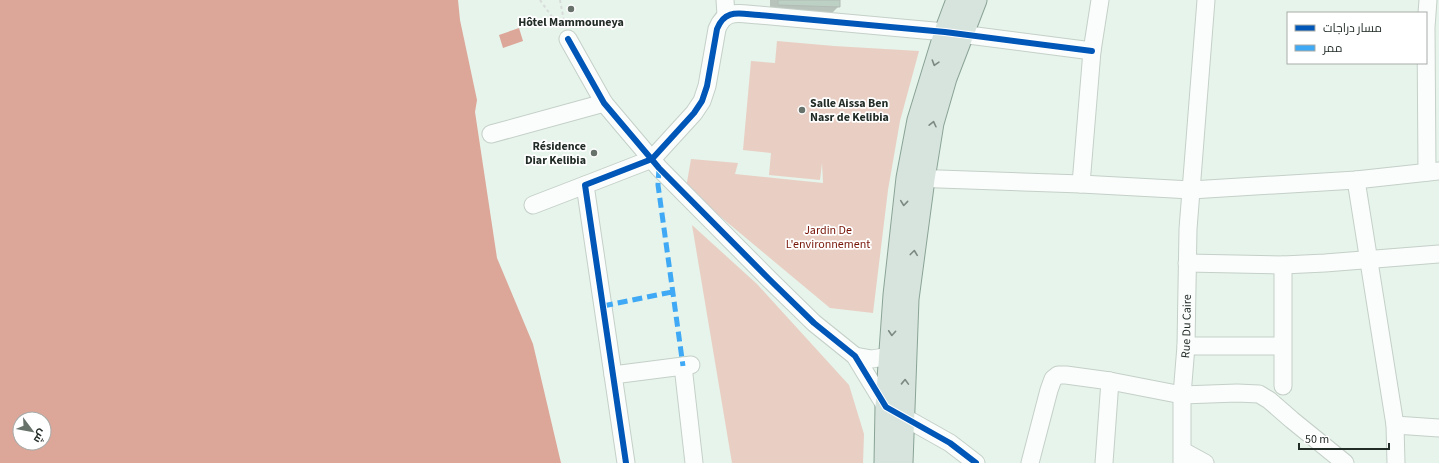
<svg xmlns="http://www.w3.org/2000/svg" width="1439" height="463" font-family="'Source Sans 3',Cairo,sans-serif">
  <rect width="100%" height="100%" fill="#e6f4eb"/>
  <!-- green -->
  <path fill="#e9cec3" d="M777,41L834,46L919,51L900,121L888,190L873,313L830,308L686,188L691,159L738,163L735,174L823,183L822,163L820,180L769,175L771,153L743,150L751,61L775,63Z
    M692,225L757,284L849,385L864,434L863,463H732Z"/>
  <!-- water -->
  <path fill="#dca699" fill-rule="evenodd" d="M0,0H458L460,20L477,100L475,112L497,258L533,344L561,463H0ZM20,419H44V443H20Z
    M519,28L523,41L503,48L499,35Z"/>
  <!-- shadow -->
  <path fill="#0003" d="M770,0H839V6L830,15L770,14Z"/>
  <!-- building -->
  <path fill="#bcd1c4" stroke="#b2bcb6" d="M778,0H840V7L778,5Z"/>
  <g fill="none" stroke-linecap="round" stroke-linejoin="round">
    <!-- minor casing -->
    <g stroke="#c4d0c8" stroke-width="19">
      <g id="minor">
        <path d="M725,0L726,15"/>
        <path d="M568,39L604,103L659,168L770,280L814,323L855,356L886,407L950,443L976,463"/>
        <path d="M491,134L604,103"/>
        <path d="M1427,172L1426,27L1428,0"/>
        <path d="M911,178L1081,184L1191,190L1356,180L1439,171"/>
        <path d="M1356,180L1395,425L1396,463"/>
        <path d="M1081,184L1092,51L1100,0"/>
        <path d="M533,205L585,185"/>
        <path d="M1187,263L1283,265L1325,263L1439,254"/>
        <path d="M1186,346H1282"/>
        <path d="M855,356L872,359L890,356"/>
        <path d="M683,366L694,463"/>
        <path d="M613,375L691,365"/>
        <path d="M1283,386V265"/>
        <path d="M1395,425L1439,428"/>
        <path d="M1183,451L1205,463"/>
        <path d="M626,463L585,185L652,159L694,113L702,101L707,86L717,29C725,8 740,14 759,15L945,32L1092,51"/>
        <path d="M1030,463L1049,390L1053,379L1058,375H1066L1110,381L1182,395L1237,393L1259,394L1269,400L1292,420L1345,463"/>
        <path d="M1104,463L1110,381"/>
        <path id="s1" d="M1182,463V395L1186,346L1188,229L1206,0"/>
      </g>
    </g>
    <!-- major casing -->
    <g stroke="#8aa396" stroke-width="23">
      <path id="major" d="M885,463L886,407L894,295L907,178L918,120L945,32L957,0
        M902,463L908,299L924,179L933,123L946,78L976,0"/>
    </g>
    <!-- path -->
    <path stroke="#d8dcda" stroke-width="2" stroke-dasharray="3 3" stroke-linecap="butt" d="M540,0L560,28
      M560,0L565,26"/>
    <!-- minor -->
    <use href="#minor" stroke="#fbfdfc" stroke-width="17"/>
    <!-- major -->
    <use href="#major" stroke="#d7e3dd" stroke-width="21"/>
    <!-- quiet -->
    <path stroke="#3fa9f5" stroke-width="5" stroke-dasharray="10 5" stroke-linecap="butt" d="M659,168L658,185L683,366
      M603,306L672,292"/>
    <!-- cycleway casing -->
    <g stroke="#fff" stroke-width="8">
      <path id="cycleway" d="M568,39L604,103L659,168L770,280L814,323L855,356L886,407L950,443L976,463
        M626,463L585,185L652,159L694,113L702,101L707,86L717,29C725,8 740,14 759,15L945,32L1092,51"/>
    </g>
    <!-- cycleway -->
    <use href="#cycleway" stroke="#0057b8" stroke-width="6"/>
  </g>
  <!-- one-way arrows -->
  <defs><path id="oneway-chevron" d="M-2-3.5L2.5 0L-2 3.5" fill="none" stroke-width="1.6" stroke-linecap="round" stroke-linejoin="round"/></defs>
  <g stroke="#7c8882">
    <use href="#oneway-chevron" transform="translate(935 63) rotate(107)"/>
    <use href="#oneway-chevron" transform="translate(933 124) rotate(-77)"/>
    <use href="#oneway-chevron" transform="translate(904 203) rotate(96)"/>
    <use href="#oneway-chevron" transform="translate(914 253) rotate(-83)"/>
    <use href="#oneway-chevron" transform="translate(892 333) rotate(94)"/>
    <use href="#oneway-chevron" transform="translate(905 382) rotate(-88)"/>
  </g>
  <!-- markers -->
  <g fill="#67726b" stroke="#fff" stroke-width="1.5">
    <circle cx="571" cy="9" r="4"/>
    <circle cx="802" cy="110" r="4"/>
    <circle cx="594" cy="153" r="4"/>
  </g>
  <g text-anchor="middle" stroke-width="3.5" stroke-linejoin="round" paint-order="stroke">
    <!-- poi labels -->
    <g font-size="12" font-weight="bold" fill="#222c26" stroke="#fff">
      <text x="571" y="26">Hôtel Mammouneya</text>
      <text x="810" y="107" text-anchor="start">Salle Aissa Ben<tspan x="810" dy="14">Nasr de Kelibia</tspan></text>
      <text x="586" y="150" text-anchor="end">Résidence<tspan x="586" dy="14">Diar Kelibia</tspan></text>
    </g>
    <!-- park labels -->
    <g font-size="12" fill="#771406" stroke="#fff">
      <text x="828" y="234">Jardin De<tspan x="828" dy="14">L'environnement</tspan></text>
    </g>
    <!-- street labels -->
    <g font-size="12" fill="#222c26" stroke="#fff">
      <text dy="4" stroke="none"><textPath href="#s1" startOffset="137">Rue Du Caire</textPath></text>
    </g>
  </g>
  <!-- legend -->
  <rect x="1287" y="12" width="140" height="52" fill="#ffffff" stroke="#a7aba8"/>
  <rect x="1295" y="25" width="20" height="6" fill="#0057b8" stroke="#a7aba8"/>
  <text x="1323" y="32" font-size="12" fill="#222c26">مسار دراجات</text>
  <rect x="1295" y="45" width="20" height="6" fill="#3fa9f5" stroke="#a7aba8"/>
  <text x="1323" y="52" font-size="12" fill="#222c26">ممر</text>
  <!-- north arrow -->
  <g transform="translate(32 431) rotate(122)"><circle r="19" fill="#ffffff" stroke="#a7aba8"/>
  <path d="M0-3L7 15L0 10L-7 15Z" fill="#67726b"/>
  <text y="-6" font-size="11" font-weight="bold" text-anchor="middle" fill="#222c26">ش</text>
  </g>
  <!-- scale -->
  <path d="M1299 443v6h90v-6" fill="none" stroke="#222c26" stroke-width="2"/>
  <text x="1305" y="443" font-size="12" fill="#222c26" stroke="#ffffff" stroke-width="3" paint-order="stroke">50 m</text>
</svg>
